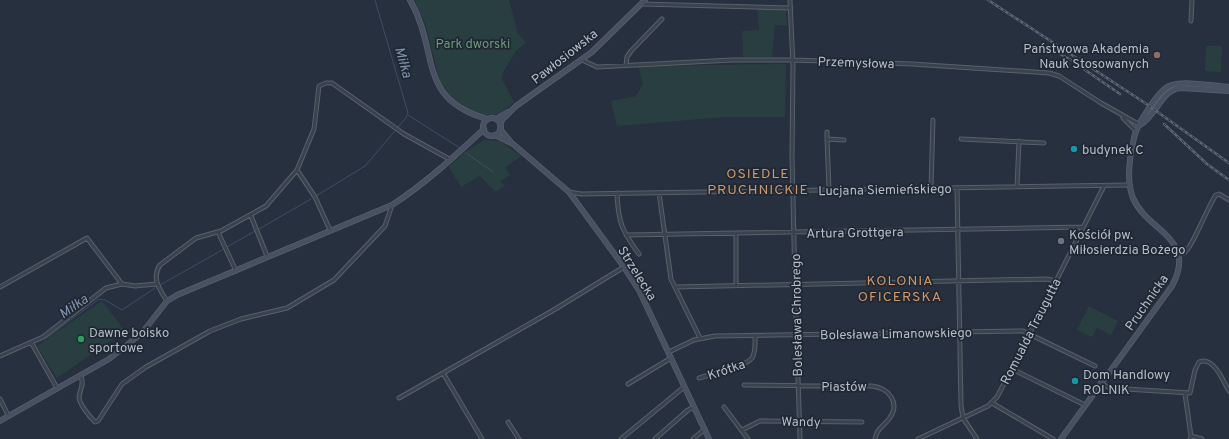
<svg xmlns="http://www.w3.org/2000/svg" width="1229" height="439" font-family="Overpass,sans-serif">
  <rect width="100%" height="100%" fill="#26303e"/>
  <!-- green -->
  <path fill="#293e40" d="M414,0H509L518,33L526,43L516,51L503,72L502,79L514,102L499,114L485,116L471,112L453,99L440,82L426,26Z
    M757,8L786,9L787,26L775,25L772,57H743L742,31L759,30Z
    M1206,46H1222L1221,72L1205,71Z
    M786,64L785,117H725L617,126L611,101L636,96L643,84L638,66Z
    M485,140L500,141L522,156L505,167L510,175L501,181L505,186L495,192L480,176L461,187L449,167L466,151Z
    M102,301L125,331L57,378L37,346Z
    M1089,306L1118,321L1111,335L1097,328L1092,337L1077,330Z"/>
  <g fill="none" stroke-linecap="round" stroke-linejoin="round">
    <!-- stream -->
    <path stroke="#3d4d66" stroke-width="1" d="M375,0L408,113L406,118L398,127
      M408,115L460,148
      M466,153L493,172
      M316,196L365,166L395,131
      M259,229L311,199
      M227,247L255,231
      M160,285L224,249
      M34,343L48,337L99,299L105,300L122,310L155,288
      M10,353L31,344"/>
    <!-- street casing -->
    <g stroke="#58606c" stroke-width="5">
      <path id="street" d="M790,0L793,66L792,156L795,284L800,439
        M641,4L791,8
        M1191,21L1192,0
        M582,60L597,67L732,60H793L912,64L1049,73L1059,76L1101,103L1140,125
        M626,65L627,57L631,51L662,19
        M1123,118L1136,131
        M827,132V139
        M961,139L1044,143
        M1017,187L1019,141
        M931,188L933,120
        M957,188L961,405L963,418L977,439
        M829,190L827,139L844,140
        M569,192L581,194L1129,185
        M617,193C618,222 622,231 639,254
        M659,193L671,279L700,338
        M251,216L267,256
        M330,230L315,197L297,170L314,129L319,86L326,83H332L404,134L451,160
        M218,232L236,271
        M736,234V285
        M626,235L1083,227
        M1177,252L1184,253C1193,247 1207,207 1216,195L1219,194L1229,200
        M1177,252L1189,247
        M0,287L87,238L122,284L135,286L156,284
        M675,287L1047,279L1056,281
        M167,301C160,290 151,278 160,265L196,238L221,231L266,206L297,170
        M31,342L57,388
        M669,352L694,340L715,336L1023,331L1095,366
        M0,356L43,337L106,288L122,284
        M1012,369L1085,405
        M443,373L482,439
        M80,375C85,383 80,389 79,397C79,404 90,417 95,422L98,421L122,384L146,367L210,331L241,319L287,308L334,280L385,226L392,205
        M699,378C711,374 747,366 752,358C756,352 755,342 755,336
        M1100,383L1110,388L1190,393L1195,370L1199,362C1214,356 1223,381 1229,391
        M628,384L671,358
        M744,385L872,386C889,388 901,403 889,419C883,427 877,428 875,439
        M1185,394L1191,436L1190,439
        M399,398L552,311L624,267
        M0,399L8,415
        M992,403L1053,439
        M724,407L748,439
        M508,422L519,439
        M742,430L760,421L862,422
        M1191,436L1202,439
        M621,439L684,387
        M655,439L688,410L694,407
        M693,439L705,429
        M918,439L988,406L997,397L1007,378L1104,186"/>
    </g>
    <!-- secondary casing -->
    <g stroke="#58606c" stroke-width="6">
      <path id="secondary" d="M410,0C440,52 416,99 487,119
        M483 127a9 9 0 1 1 18 0a9 9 0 1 1-18 0Z
        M496,119L508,112
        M500,125L502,120L516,106L592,52L645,0
        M1140,125C1157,115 1161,90 1181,88L1229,91
        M500,129L510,141
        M495,135L513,144L569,192L624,267L639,290L709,439
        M0,421L109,359L142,333L167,301L177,295L392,205C426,183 455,156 484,129
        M1061,439L1172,286C1198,237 1147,232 1133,198C1126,181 1130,155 1134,138C1136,126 1158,91 1169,86C1183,80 1213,86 1229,87"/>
    </g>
    <!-- street -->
    <use href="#street" stroke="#3a424e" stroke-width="3"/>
    <!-- secondary -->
    <use href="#secondary" stroke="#485161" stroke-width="4.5"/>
    <!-- rail casing -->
    <g stroke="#5c6675" stroke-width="2.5">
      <path id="rail" d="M988,0L1145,103L1229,163
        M1053,50L1080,65
        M1075,63L1120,94
        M1164,124L1207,164L1229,180"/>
    </g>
    <!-- rail -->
    <use href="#rail" stroke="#1f2733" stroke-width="1" stroke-dasharray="3" stroke-linecap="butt"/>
  </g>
  <!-- markers -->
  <circle fill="#8d6e63" stroke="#1f2733" stroke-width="1.5" cx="1157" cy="55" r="4"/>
  <g fill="#0f9aa8" stroke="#1f2733" stroke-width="1.5">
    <circle cx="1074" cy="149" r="4"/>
    <circle cx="1075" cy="381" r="4"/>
  </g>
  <circle fill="#6b7280" stroke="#1f2733" stroke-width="1.5" cx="1061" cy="241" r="4"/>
  <circle fill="#2e9e5b" stroke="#1f2733" stroke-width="1.5" cx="81" cy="339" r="4"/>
  <g text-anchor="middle" stroke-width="3.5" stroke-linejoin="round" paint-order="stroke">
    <!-- park labels -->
    <g font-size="13" fill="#6f9879" stroke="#1f2733">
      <text x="473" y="48">Park dworski</text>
    </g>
    <!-- poi labels -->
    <g font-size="13" fill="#b6bdc9" stroke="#1f2733" text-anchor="start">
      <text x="1149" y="53" text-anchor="end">Państwowa Akademia<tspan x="1149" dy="15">Nauk Stosowanych</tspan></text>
      <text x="1082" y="154">budynek C</text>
      <text x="1069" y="239">Kościół pw.<tspan x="1069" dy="15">Miłosierdzia Bożego</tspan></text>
      <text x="89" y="337">Dawne boisko<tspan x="89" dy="15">sportowe</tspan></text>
      <text x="1083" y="379">Dom Handlowy<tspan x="1083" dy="15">ROLNIK</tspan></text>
    </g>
    <!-- street labels -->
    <g font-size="13" fill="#b6bdc9" stroke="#1f2733">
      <text transform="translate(564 56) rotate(-38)" y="5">Pawłosiowska</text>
      <text transform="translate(856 62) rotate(2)" y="5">Przemysłowa</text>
      <text transform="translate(885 189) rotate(-1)" y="5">Lucjana Siemieńskiego</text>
      <text transform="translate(855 232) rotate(-1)" y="5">Artura Grottgera</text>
      <text transform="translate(638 273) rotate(58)" y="5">Strzelecka</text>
      <text transform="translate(1146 302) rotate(-55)" y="5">Pruchnicka</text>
      <text transform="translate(796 315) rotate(-91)" y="5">Bolesława Chrobrego</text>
      <text transform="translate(1030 331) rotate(-63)" y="5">Romualda Traugutta</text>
      <text transform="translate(896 333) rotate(-1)" y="5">Bolesława Limanowskiego</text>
      <text transform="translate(726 369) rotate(-19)" y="5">Krótka</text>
      <text x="844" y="391">Piastów</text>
      <text transform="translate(801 421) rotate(1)" y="5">Wandy</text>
    </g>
    <!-- water labels -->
    <g font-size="14" font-style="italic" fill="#7f93af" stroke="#1f2733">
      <text transform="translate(404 62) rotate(74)" y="5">Miłka</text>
      <text transform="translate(73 306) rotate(-35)" y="5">Miłka</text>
    </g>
    <!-- neighbourhood labels -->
    <g font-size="14" letter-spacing="1" fill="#cf986b" stroke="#1f2733">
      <text x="758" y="178">OSIEDLE<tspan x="758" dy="16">PRUCHNICKIE</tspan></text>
      <text x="900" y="285">KOLONIA<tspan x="900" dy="16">OFICERSKA</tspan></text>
    </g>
  </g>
</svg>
